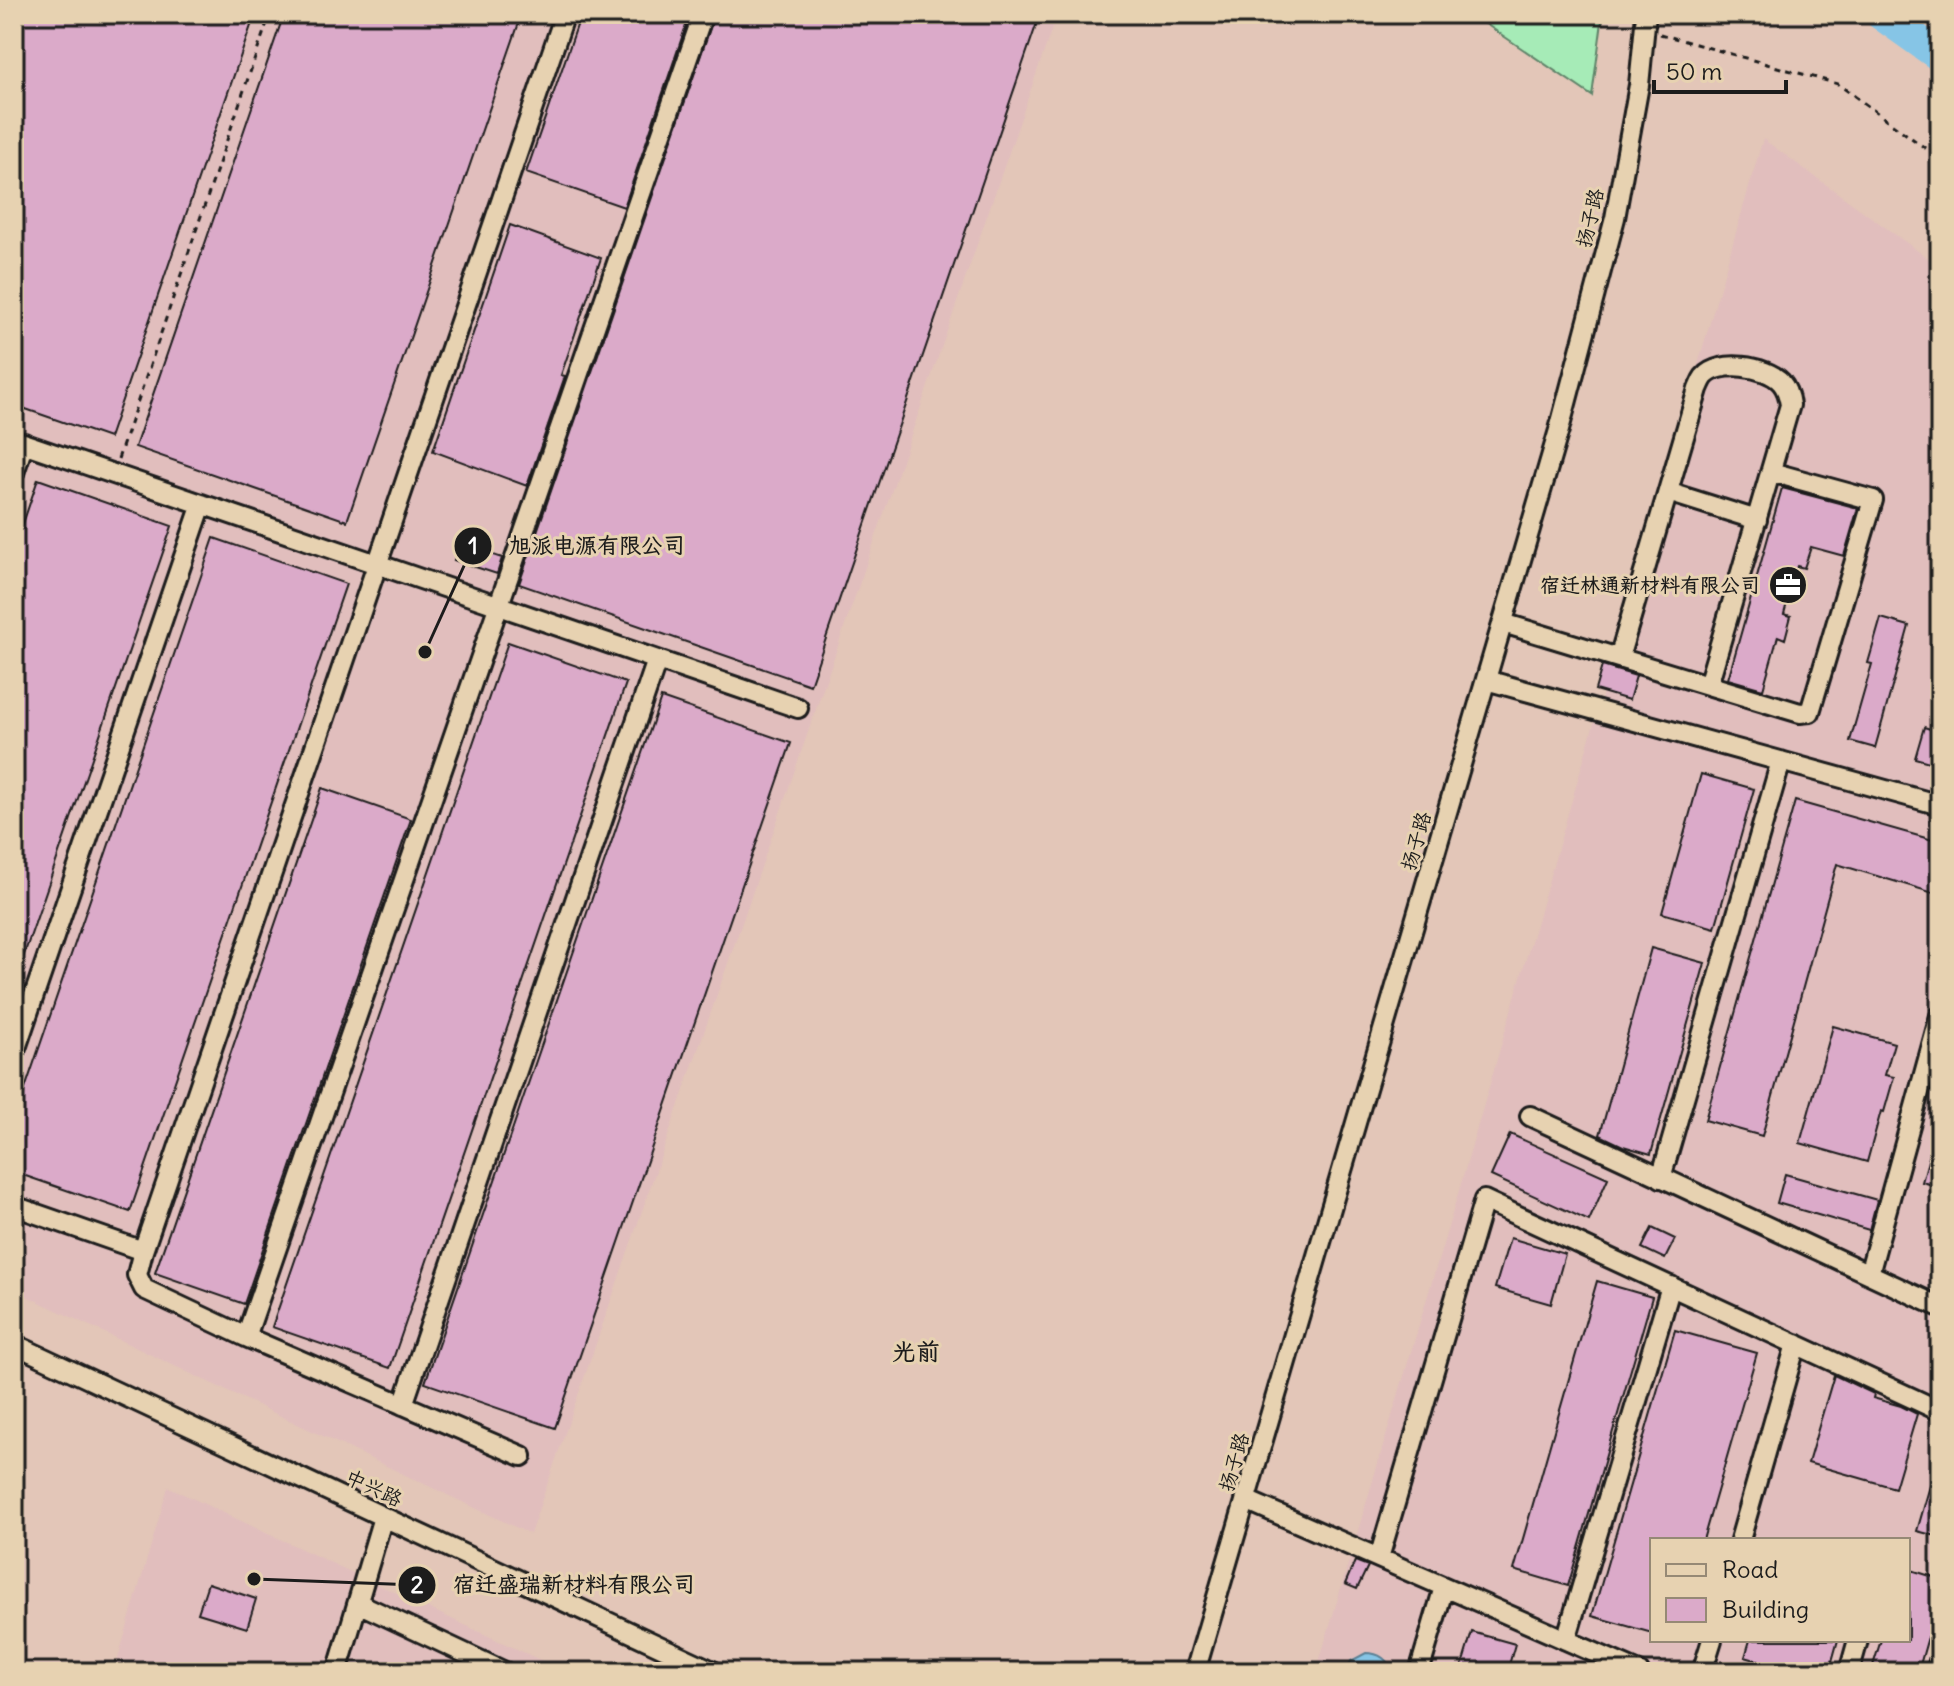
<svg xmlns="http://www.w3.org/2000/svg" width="1954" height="1686" font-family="Delius,'LXGW WenKai TC',sans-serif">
  <rect width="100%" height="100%" fill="#e3c6b8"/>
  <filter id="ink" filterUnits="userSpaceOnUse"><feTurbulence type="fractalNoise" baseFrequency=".0125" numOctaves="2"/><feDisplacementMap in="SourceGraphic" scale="16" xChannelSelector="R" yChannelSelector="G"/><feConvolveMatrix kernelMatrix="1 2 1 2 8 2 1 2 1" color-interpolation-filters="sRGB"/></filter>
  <g filter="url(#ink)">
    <!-- built -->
    <path fill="#e1bebd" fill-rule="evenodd" d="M14,14H1057L530,1534L14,1290Z
      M1763,139L1940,267V1672H1316L1463,1177ZM1652,1540H1908V1640H1652Z
      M168,1487L566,1672H114Z"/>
    <!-- green -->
    <path fill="#a6ebb7" stroke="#61846a" stroke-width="2" d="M1471,14H1603L1592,96Z"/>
    <!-- water -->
    <path fill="#86c5e6" stroke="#5c8195" stroke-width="2" d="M1366,1653C1380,1653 1388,1659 1392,1672H1345L1351,1661Z"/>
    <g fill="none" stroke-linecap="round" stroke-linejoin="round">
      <!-- river -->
      <path stroke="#86c5e6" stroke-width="32" d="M1881,14L1940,56"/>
    </g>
    <!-- building -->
    <path fill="#dbaac9" stroke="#1c1c1c" stroke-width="2" d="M14,14H255L109,438L14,405Z
      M284,14H522L347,521L135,447Z
      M581,14H690L624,207L526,173Z
      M715,14H1040L810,685L519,584Z
      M510,225L601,258L561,375L565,376L527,486L433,451Z
      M38,479L172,526L16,978H14V550Z
      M1782,488L1858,508L1844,556L1811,547L1804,568L1797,566L1784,614L1791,616L1785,639L1778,636L1763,689L1728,679Z
      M214,538L346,584L130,1212L14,1172V1121Z
      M460,544L502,558L497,574L454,560Z
      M1881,618L1909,626L1875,748L1850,741L1872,664L1868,663Z
      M508,642L626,683L390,1368L272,1327Z
      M1602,666L1636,676L1629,700L1595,690Z
      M661,698L791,743L555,1428L425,1383Z
      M1924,727L1940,732V765L1915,758Z
      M1701,774L1754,789L1715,928L1662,913Z
      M322,788L411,819L244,1304L155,1273Z
      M1795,801L1940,842V895L1837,864L1762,1136L1705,1120Z
      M1651,948L1705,963L1651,1154L1623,1146L1600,1135Z
      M1833,1026L1894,1043L1885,1075L1894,1077L1884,1112L1881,1111L1867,1162L1800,1143Z
      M1936,1132L1940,1133V1187L1922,1182Z
      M1510,1134L1608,1178L1589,1221L1491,1176Z
      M1785,1174L1877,1200L1869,1230L1777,1203Z
      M1652,1228L1675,1239L1665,1259L1642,1248Z
      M1510,1238L1565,1254L1551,1304L1495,1288Z
      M1597,1281L1652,1297L1568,1586L1514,1570Z
      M1675,1330L1757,1353L1703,1540H1652V1633L1592,1616Z
      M1834,1375L1874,1394L1873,1398L1901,1406L1917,1414L1895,1488L1808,1463Z
      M1936,1465L1940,1466V1537L1917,1531Z
      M1355,1561L1368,1566L1357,1589L1345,1584Z
      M1908,1569L1940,1579V1595L1918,1672H1871L1881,1640H1908Z
      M208,1583L256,1599L247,1628L198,1613Z
      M1472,1632L1515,1644L1507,1672H1460Z
      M1750,1640H1838L1829,1672H1798L1745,1657Z"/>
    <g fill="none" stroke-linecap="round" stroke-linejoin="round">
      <!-- minor casing -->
      <g stroke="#1c1c1c" stroke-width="24">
        <path id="minor" d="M14,440L798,708
          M14,473L24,443
          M1668,492L1757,520
          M1503,623L1800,713L1810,712L1873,500L1771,472
          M1619,658L1698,389C1700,385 1701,381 1704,377C1719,359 1766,366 1781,382C1787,389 1789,397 1790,405L1708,685
          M1486,680L1940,805
          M14,1054L202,504
          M1530,1116L1940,1307
          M1661,1178L1781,761
          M14,1206L143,1251L565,14
          M143,1251L137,1275L144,1289L246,1337L522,1456
          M1869,1274L1940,1016
          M246,1337L703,14
          M14,1344L715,1672
          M403,1405L657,660
          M1246,1500L1639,1672
          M1740,1540L1796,1344
          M1379,1558L1484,1200L1940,1411
          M358,1603L505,1672
          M1566,1640L1671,1286
          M337,1672L383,1517
          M1195,1672L1559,430L1615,218L1639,85L1646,14
          M1419,1672L1444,1587
          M1702,1672L1712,1640
          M1849,1672L1858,1640
          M1936,1672L1940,1658"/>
      </g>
      <!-- path -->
      <path stroke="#1c1c1c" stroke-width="3" stroke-dasharray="6 6" stroke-linecap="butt" d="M1660,34L1838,84L1940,159
        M118,459L270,14"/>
      <!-- minor -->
      <use href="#minor" stroke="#e7d2b1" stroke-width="18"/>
    </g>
  </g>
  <!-- icons -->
  <defs>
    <g id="office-disc" transform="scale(2)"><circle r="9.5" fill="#1c1c1c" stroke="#e7d2b1"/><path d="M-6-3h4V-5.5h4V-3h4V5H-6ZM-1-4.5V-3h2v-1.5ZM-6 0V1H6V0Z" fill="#fff"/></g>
  </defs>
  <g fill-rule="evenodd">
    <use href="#office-disc" x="1788" y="585"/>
  </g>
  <g text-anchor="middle" stroke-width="6" stroke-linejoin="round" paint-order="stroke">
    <!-- street labels -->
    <g font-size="20" fill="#1c1c1c" stroke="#e7d2b1">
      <text transform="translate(1590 218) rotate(-77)" y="7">扬子路</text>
      <text transform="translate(1416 841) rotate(-74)" y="7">扬子路</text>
      <text transform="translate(1234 1462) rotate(-74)" y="7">扬子路</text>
      <text transform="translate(374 1488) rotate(25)" y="7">中兴路</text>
    </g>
    <!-- poi labels -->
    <g font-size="20" font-weight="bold" fill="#1c1c1c" stroke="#e7d2b1" text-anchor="end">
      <text x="1760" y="592">宿迁林通新材料有限公司</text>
    </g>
    <!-- quarter labels -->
    <g font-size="24" font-weight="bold" fill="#1c1c1c" stroke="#e7d2b1">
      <text x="916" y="1360">光前</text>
    </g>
  </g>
  <!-- callouts -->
  <path fill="none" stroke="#1c1c1c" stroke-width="3" d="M425 652L473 546M254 1579L417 1585"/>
  <g fill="#1c1c1c" stroke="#e7d2b1" stroke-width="3">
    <circle cx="425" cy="652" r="8"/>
    <circle cx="254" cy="1579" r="8"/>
    <circle cx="473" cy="546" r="20"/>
    <circle cx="417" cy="1585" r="20"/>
  </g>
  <g font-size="24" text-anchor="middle" font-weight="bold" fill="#fff">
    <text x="473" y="554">1</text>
    <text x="417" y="1593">2</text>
  </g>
  <g font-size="22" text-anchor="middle" font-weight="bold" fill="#1c1c1c" stroke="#e7d2b1" stroke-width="6" stroke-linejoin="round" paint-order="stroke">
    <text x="597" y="553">旭派电源有限公司</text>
    <text x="574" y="1592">宿迁盛瑞新材料有限公司</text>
  </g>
  <!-- margin -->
  <rect width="1954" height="1686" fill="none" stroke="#e7d2b1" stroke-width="48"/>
  <rect x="24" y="24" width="1906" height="1638" fill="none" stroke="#1c1c1c" stroke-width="3" filter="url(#ink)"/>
  <!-- legend -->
  <rect x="1650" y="1538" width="260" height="104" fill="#e7d2b1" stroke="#968975" stroke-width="2"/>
  <rect x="1666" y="1564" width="40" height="12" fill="#e7d2b1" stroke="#968975" stroke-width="2"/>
  <text x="1722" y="1578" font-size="24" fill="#1c1c1c">Road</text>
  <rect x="1666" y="1598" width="40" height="24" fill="#dbaac9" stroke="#968975" stroke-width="2"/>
  <text x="1722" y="1618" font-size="24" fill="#1c1c1c">Building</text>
  <!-- scale -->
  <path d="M1654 80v12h132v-12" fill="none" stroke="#1c1c1c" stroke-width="4"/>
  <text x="1666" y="80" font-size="24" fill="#1c1c1c" stroke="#e7d2b1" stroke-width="6" paint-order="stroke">50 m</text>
</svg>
